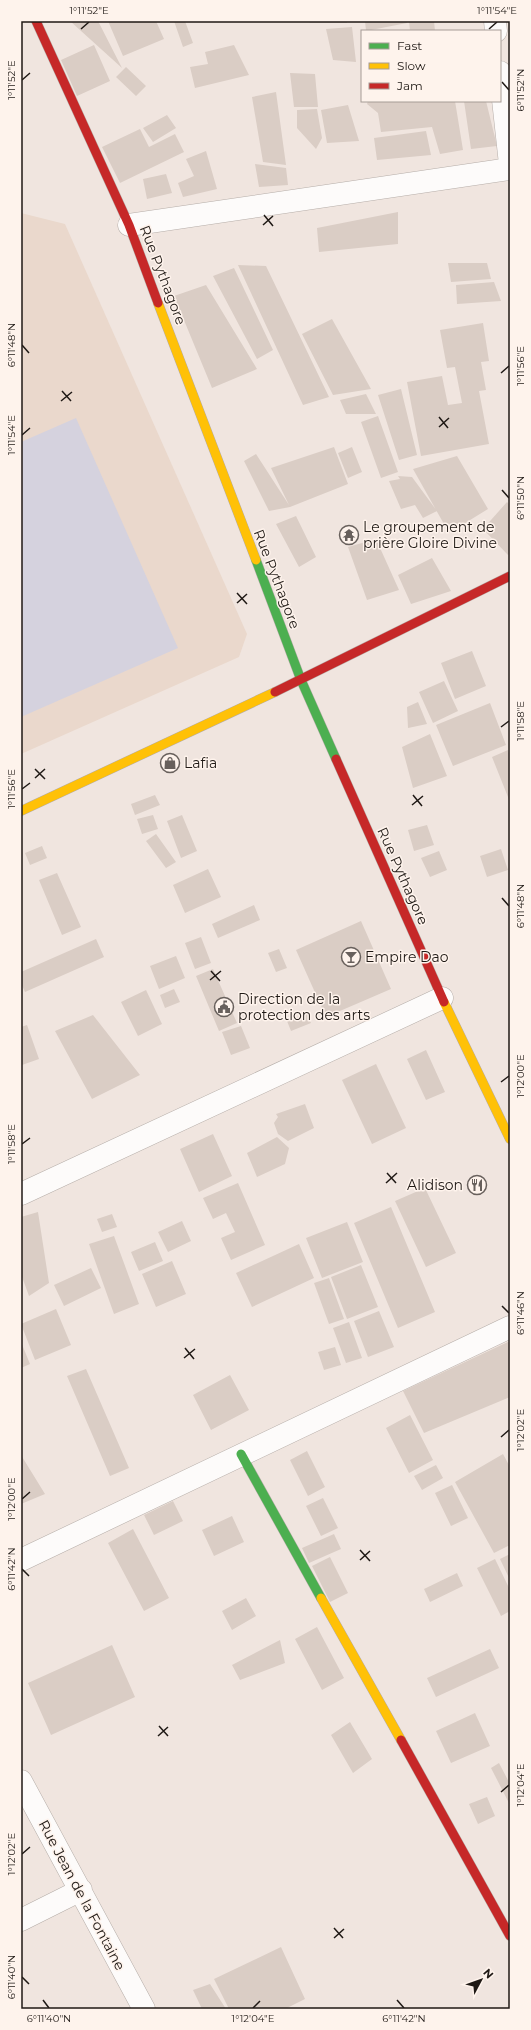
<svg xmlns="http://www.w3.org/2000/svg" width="531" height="2030" font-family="Montserrat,sans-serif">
  <rect width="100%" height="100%" fill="#f0e5df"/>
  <!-- built -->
  <path fill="#ead8cc" d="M21,213L65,224L247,634L239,657L21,754Z"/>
  <!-- green -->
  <path fill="#d5d2de" d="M76,418L178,648L21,717V442Z"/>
  <!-- building -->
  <path fill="#dacdc5" d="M70,21H98L122,68Z
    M108,21H156L164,39L123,56Z
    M174,21H185L193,43L183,47Z
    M309,21H347V23H310Z
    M365,21H406L407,23L366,31Z
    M409,21H434L435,31H410Z
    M352,27L356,62L333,60L326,29Z
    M94,45L110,81L77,96L61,60Z
    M234,45L249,75L195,88L190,67L208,64L205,52Z
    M126,67L146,86L136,96L116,77Z
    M290,73L315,74L318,107H294Z
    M276,92L286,165L263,162L252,97Z
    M368,101H455L463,150L440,154L432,127L381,132L378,113L367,104Z
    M464,101H486L497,146L471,149Z
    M348,105L359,141L327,143L321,110Z
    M317,109L322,138L316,149L297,128V110Z
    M167,115L176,128L153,142L143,128Z
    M140,129L149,147L175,134L184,152L120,183L102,147Z
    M426,131L431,155L377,160L374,138Z
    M206,151L217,189L183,197L178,183L194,176L186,159Z
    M255,164L286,168L288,185L259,187Z
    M166,174L172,193L147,199L143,179Z
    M398,212V244L319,252L317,228Z
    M448,263H487L491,279L451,282Z
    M238,265L266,266L329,397L303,405Z
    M234,268L273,350L257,359L213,276Z
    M494,282L501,301L457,304L456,285Z
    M206,285L257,369L212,388L174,296Z
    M332,319L371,389L333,395L302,334Z
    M483,323L489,361L481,362L486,390L479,391L489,444L421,456L407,382L442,376L448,405L462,403L455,367L447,368L440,330Z
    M401,389L417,455L399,460L378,395Z
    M366,394L376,414H346L340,400Z
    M378,416L398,472L381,478L361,422Z
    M334,447L348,484L290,507L269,511L244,461L256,454L289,505L271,468Z
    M352,447L362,472L348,478L338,453Z
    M457,456L488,509L449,533L413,469Z
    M398,476L412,477L437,511L423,518L415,505L401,509L389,481L400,479Z
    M507,502L510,505V553L508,555L483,529Z
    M296,516L316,557L299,567L276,524Z
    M376,539L399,590L367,600L348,547Z
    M432,558L451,591L411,604L398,575Z
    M472,651L486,686L455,699L441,663Z
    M444,681L458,711L433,723L419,692Z
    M418,702L427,724L408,728L407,707Z
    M490,703L506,745L453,766L436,725Z
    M430,734L447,776L413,788L402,747Z
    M508,750L510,756V802L492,757Z
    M155,795L160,805L135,815L131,804Z
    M153,815L158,829L142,834L137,819Z
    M182,815L197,851L181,858L167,821Z
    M427,825L434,845L414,851L408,830Z
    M156,834L176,862L166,868L146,841Z
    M42,846L47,858L30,865L25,853Z
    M501,849L508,870L487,877L480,856Z
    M439,851L447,870L430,877L421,858Z
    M208,869L221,897L185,913L173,885Z
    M57,873L81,927L62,935L39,880Z
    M254,905L260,920L218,938L212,924Z
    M361,921L391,989L326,1017L296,950Z
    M201,937L211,963L195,969L185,943Z
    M96,939L104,957L25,992L21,983V972Z
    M279,949L287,968L276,972L268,953Z
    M176,956L185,978L159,989L150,966Z
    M213,969L237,1023L219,1031L196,976Z
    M174,989L180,1002L165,1008L160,995Z
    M146,990L162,1024L138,1036L121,1002Z
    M307,1013L311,1023L291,1031L287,1021Z
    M93,1015L140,1075L92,1099L55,1031Z
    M27,1025L39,1059L22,1065L21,1027Z
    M241,1026L250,1048L231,1055L222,1032Z
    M426,1050L445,1092L426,1100L407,1059Z
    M376,1064L406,1128L372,1144L342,1080Z
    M305,1104L314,1128L288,1141L278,1134L274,1123L278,1117L276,1114Z
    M213,1134L232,1176L199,1192L180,1149Z
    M277,1137L289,1148L285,1164L257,1177L247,1153Z
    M238,1183L265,1245L231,1260L221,1238L235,1232L226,1213L213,1219L203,1198Z
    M425,1188L456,1253L426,1267L395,1201Z
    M391,1207L435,1312L398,1328L354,1223Z
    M38,1212L49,1283L29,1296L21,1274V1217Z
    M112,1214L117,1227L102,1232L97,1219Z
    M182,1221L191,1241L168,1252L158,1232Z
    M347,1222L363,1262L322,1278L306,1238Z
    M114,1236L139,1304L114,1314L89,1244Z
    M155,1242L163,1261L139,1271L131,1252Z
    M299,1244L314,1278L252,1307L236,1273Z
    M172,1261L186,1294L156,1307L142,1274Z
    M361,1265L378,1307L347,1319L331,1277Z
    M91,1268L101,1288L64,1306L54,1285Z
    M329,1278L344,1319L329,1324L314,1283Z
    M56,1309L71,1345L35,1360L21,1324Z
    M379,1311L394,1347L368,1357L354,1321Z
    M349,1322L362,1358L346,1363L333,1328Z
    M510,1341V1397L424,1433L403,1391Z
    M21,1342L30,1364L21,1368Z
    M335,1347L341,1365L324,1370L318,1352Z
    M86,1369L129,1468L110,1476L67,1376Z
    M230,1375L249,1410L211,1430L193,1395Z
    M410,1415L433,1460L409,1473L386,1428Z
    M307,1451L325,1487L308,1496L290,1460Z
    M503,1454L510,1467V1545L494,1553L455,1482Z
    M21,1455L45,1494L21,1504Z
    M436,1465L443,1478L422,1490L414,1476Z
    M452,1485L468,1518L451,1526L435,1493Z
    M323,1498L338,1528L321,1536L306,1506Z
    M173,1501L183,1521L154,1535L144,1515Z
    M232,1516L244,1542L214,1556L202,1530Z
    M133,1529L169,1598L144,1611L108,1543Z
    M334,1534L341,1549L309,1563L302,1548Z
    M510,1554V1580L500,1559Z
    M330,1557L348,1593L330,1602L312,1566Z
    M495,1559L510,1590V1611L501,1616L477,1568Z
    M457,1573L463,1586L430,1602L424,1589Z
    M246,1598L256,1616L232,1630L222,1611Z
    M317,1627L344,1678L322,1690L295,1639Z
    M280,1640L285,1663L240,1680L232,1665Z
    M112,1645L135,1697L51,1735L28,1683Z
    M490,1649L499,1668L436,1697L427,1678Z
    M475,1713L490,1746L451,1763L436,1731Z
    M350,1722L372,1759L353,1773L331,1735Z
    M499,1763L510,1784V1805L491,1768Z
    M487,1797L495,1816L478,1824L469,1804Z
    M281,1947L305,1999L285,2009H229L214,1979Z
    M210,1984L226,2009H202L193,1990Z"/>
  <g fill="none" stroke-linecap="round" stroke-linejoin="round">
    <!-- street casing -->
    <g stroke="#b5ada8" stroke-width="23">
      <path id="street" d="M495,21L496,31
        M500,72L510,164
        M129,225L510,169
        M21,1194L442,998
        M21,1560L510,1327
        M21,1781L144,2009
        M21,1920L81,1890"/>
    </g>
    <!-- fast casing -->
    <g stroke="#b5ada8" stroke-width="10">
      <path id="fast" d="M256,560L301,680L336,759
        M241,1454L321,1598"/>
    </g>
    <!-- slow casing -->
    <g stroke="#b5ada8" stroke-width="10">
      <path id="slow" d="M158,303L256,560
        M21,811L275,692
        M444,1002L510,1139
        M321,1598L401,1740"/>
    </g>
    <!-- jam casing -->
    <g stroke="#b5ada8" stroke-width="10">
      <path id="jam" d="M36,21L129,225L158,303
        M275,692L510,576
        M336,759L444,1002
        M401,1740L510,1936"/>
    </g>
    <!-- street -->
    <use href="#street" stroke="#fdfbfa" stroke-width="22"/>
    <!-- fast -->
    <use href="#fast" stroke="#4caf50" stroke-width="9"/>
    <!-- slow -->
    <use href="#slow" stroke="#ffc107" stroke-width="9"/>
    <!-- jam -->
    <use href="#jam" stroke="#c62828" stroke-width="9"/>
  </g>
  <!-- ticks -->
  <path fill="none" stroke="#1f1915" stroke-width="1.5" d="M81,29L89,22M489,29L497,22M22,80L30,73M502,82L509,90M264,215L273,226M263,225L273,216M22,345L29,353M501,373L509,366M62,391L71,401M61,401L72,392M439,417L448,428M439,427L449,418M22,435L30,428M502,490L509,498M237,593L247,604M237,603L247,594M501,727L509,721M35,769L45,779M35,778L45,769M22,789L30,783M413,795L422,806M412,805L423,796M502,898L509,906M211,971L220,981M210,980L221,971M501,1082L509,1076M22,1144L30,1138M387,1173L396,1183M386,1183L397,1173M502,1306L509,1313M185,1348L194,1359M184,1358L195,1349M501,1437L509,1430M22,1499L30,1492M360,1550L370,1561M360,1560L370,1551M22,1569L29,1576M159,1726L168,1736M158,1736L168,1727M501,1792L509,1785M22,1854L30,1847M334,1928L343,1938M334,1938L344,1929M22,1977L29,1984M43,2000L49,2008M397,2000L404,2008M253,2008L260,2001"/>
  <!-- icons -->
  <defs>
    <g id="temple-ring" transform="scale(1)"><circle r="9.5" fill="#fef3ec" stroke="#68605c" stroke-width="1.5"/><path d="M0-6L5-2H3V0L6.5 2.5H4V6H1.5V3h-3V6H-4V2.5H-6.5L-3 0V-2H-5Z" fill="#68605c"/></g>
    <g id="shop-ring" transform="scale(1)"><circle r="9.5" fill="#fef3ec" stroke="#68605c" stroke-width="1.5"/><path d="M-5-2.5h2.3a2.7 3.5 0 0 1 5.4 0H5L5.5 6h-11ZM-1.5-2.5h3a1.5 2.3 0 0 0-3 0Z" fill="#68605c"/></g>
    <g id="bar-ring" transform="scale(1)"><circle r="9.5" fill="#fef3ec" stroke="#68605c" stroke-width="1.5"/><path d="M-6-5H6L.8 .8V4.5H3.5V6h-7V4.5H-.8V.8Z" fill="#68605c"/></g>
    <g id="civic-ring" transform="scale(1)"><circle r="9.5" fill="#fef3ec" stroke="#68605c" stroke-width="1.5"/><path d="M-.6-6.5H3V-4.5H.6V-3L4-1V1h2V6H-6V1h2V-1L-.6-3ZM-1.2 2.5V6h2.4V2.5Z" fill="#68605c"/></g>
    <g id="restaurant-ring" transform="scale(1)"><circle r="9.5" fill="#fef3ec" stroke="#68605c" stroke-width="1.5"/><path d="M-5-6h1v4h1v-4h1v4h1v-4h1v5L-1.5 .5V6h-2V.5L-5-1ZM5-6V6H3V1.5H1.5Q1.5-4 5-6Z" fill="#68605c"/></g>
  </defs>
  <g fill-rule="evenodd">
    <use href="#temple-ring" x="349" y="535"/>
    <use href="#shop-ring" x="170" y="763"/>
    <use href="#bar-ring" x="351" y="957"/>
    <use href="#civic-ring" x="224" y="1007"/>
    <use href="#restaurant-ring" x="477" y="1185"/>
  </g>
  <g text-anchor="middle" stroke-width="3" stroke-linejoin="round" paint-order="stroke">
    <!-- street labels -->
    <g font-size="14" fill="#1f1915" stroke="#fef3ec">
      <text transform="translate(163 275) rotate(69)" y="5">Rue Pythagore</text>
      <text transform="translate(277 579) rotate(69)" y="5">Rue Pythagore</text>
      <text transform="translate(403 876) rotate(66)" y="5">Rue Pythagore</text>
      <text transform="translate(82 1895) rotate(62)" y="5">Rue Jean de la Fontaine</text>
    </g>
    <!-- poi labels -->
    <g font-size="14" fill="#1f1915" stroke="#fef3ec" text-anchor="start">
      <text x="363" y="532">Le groupement de<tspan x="363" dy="16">prière Gloire Divine</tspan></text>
      <text x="184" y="768">Lafia</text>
      <text x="365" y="962">Empire Dao</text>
      <text x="238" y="1004">Direction de la<tspan x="238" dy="16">protection des arts</tspan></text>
      <text x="463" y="1190" text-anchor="end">Alidison</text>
    </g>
  </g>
  <!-- border -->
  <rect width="531" height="2030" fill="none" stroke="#fef3ec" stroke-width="44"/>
  <!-- legend -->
  <rect x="361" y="30" width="140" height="72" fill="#fef3ec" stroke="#a59c96"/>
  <rect x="369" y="43" width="20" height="6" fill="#4caf50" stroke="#a59c96"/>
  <text x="397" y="50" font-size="12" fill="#1f1915">Fast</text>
  <rect x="369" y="63" width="20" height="6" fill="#ffc107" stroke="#a59c96"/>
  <text x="397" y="70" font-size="12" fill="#1f1915">Slow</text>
  <rect x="369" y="83" width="20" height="6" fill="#c62828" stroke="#a59c96"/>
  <text x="397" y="90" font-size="12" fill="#1f1915">Jam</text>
  <!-- north arrow -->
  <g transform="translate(481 1980) rotate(49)" stroke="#fef3ec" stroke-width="3" paint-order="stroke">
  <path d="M0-3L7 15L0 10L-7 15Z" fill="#1f1915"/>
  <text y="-6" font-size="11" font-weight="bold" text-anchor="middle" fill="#1f1915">N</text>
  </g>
  <rect x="22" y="22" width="487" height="1986" fill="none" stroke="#1f1915" stroke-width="1.5"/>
  <g font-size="10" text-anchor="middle" fill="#1f1915">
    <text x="89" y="14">1°11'52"E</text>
    <text x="497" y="14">1°11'54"E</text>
    <text transform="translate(11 80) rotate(-90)" y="4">1°11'52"E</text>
    <text transform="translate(520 90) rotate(-90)" y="4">6°11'52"N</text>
    <text transform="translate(11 345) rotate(-90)" y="4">6°11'48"N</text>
    <text transform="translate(520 366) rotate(-90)" y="4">1°11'56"E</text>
    <text transform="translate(11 435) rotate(-90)" y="4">1°11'54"E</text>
    <text transform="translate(520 498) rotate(-90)" y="4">6°11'50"N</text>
    <text transform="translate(520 721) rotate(-90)" y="4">1°11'58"E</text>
    <text transform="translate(11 789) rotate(-90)" y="4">1°11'56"E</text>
    <text transform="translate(520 906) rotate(-90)" y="4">6°11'48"N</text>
    <text transform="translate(520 1076) rotate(-90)" y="4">1°12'00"E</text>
    <text transform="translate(11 1144) rotate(-90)" y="4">1°11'58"E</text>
    <text transform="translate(520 1313) rotate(-90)" y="4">6°11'46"N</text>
    <text transform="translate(520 1430) rotate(-90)" y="4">1°12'02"E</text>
    <text transform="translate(11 1499) rotate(-90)" y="4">1°12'00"E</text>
    <text transform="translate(11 1569) rotate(-90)" y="4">6°11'42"N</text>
    <text transform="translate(520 1785) rotate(-90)" y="4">1°12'04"E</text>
    <text transform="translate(11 1854) rotate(-90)" y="4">1°12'02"E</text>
    <text transform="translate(11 1977) rotate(-90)" y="4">6°11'40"N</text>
    <text x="49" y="2022">6°11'40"N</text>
    <text x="253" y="2022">1°12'04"E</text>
    <text x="404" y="2022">6°11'42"N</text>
  </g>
</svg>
